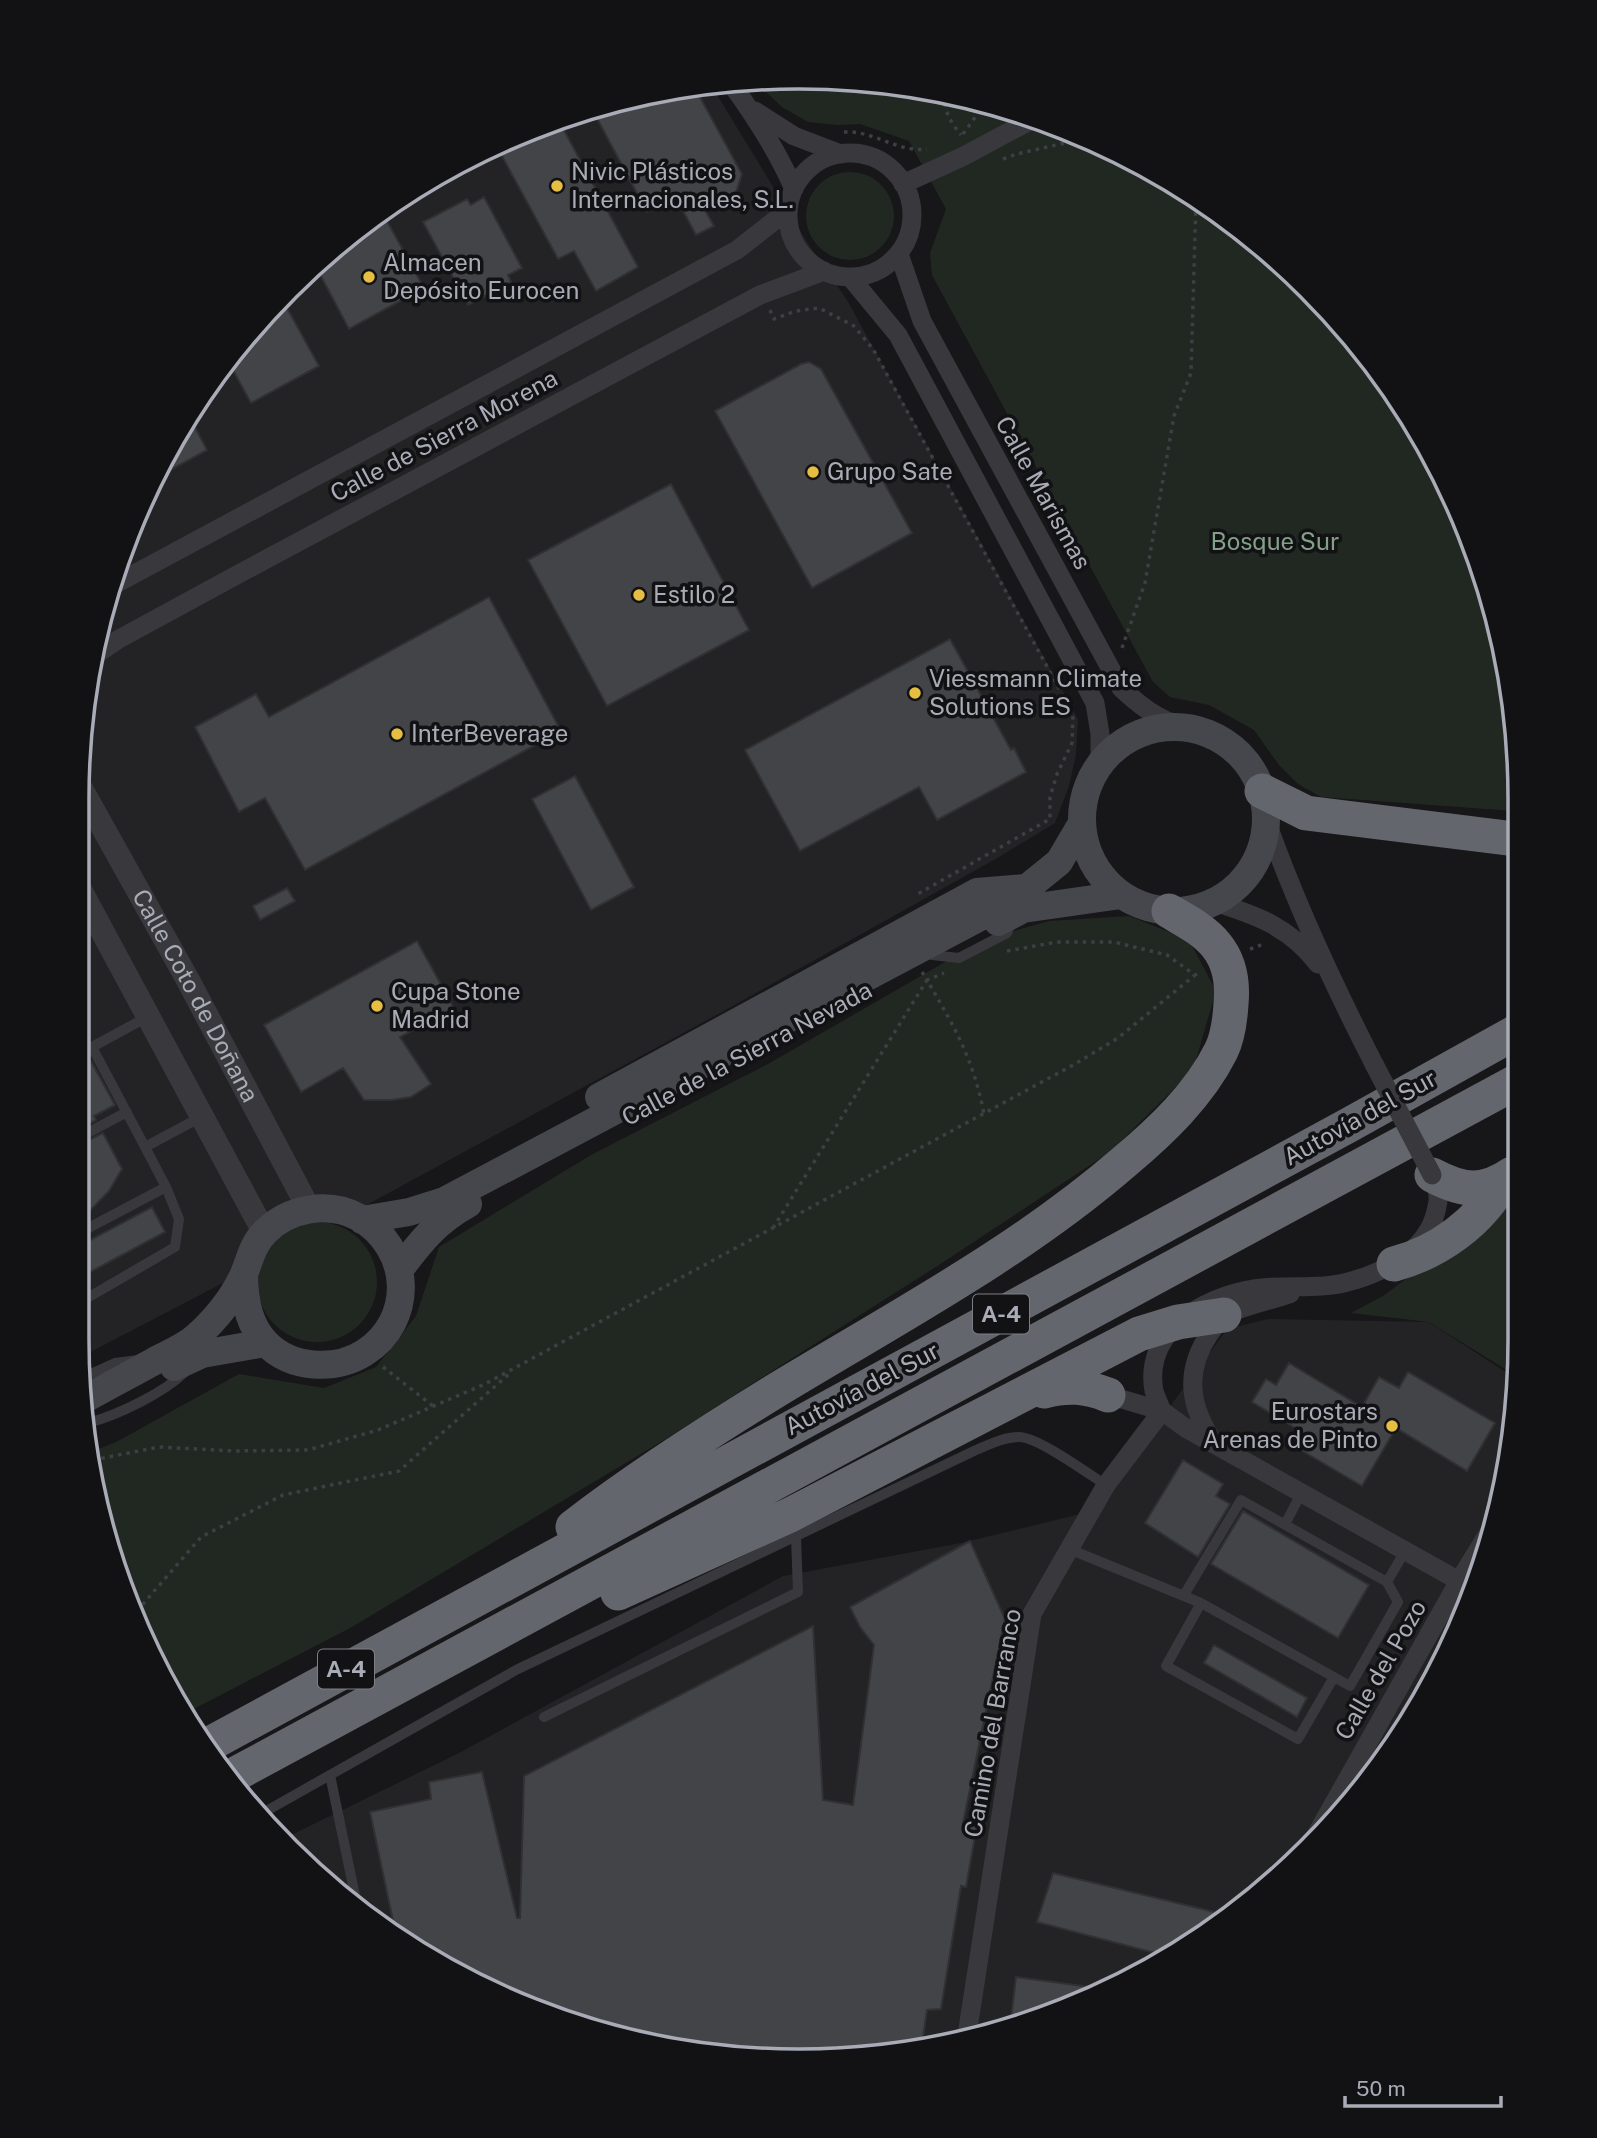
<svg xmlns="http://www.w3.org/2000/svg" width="1597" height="2138" font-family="'Public Sans',sans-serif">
  <rect width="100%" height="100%" fill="#171618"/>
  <!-- built -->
  <path fill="#232325" d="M711,85L807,242L847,300L1078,719L1076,755L1069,786L1055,823L994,860L720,1013L223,1283L79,1358L77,1339L79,752L101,612L132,522L198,398L288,289L360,226L480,151L612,101Z
    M1268,1319L1429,1322L1518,1380L1495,1527L1424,1700L1341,1816L1237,1912L1159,1965L1031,2023L846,2059L658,2047L479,1986L360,1912L289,1850L281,1840L459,1753L783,1576L961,1543L1093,1511L1227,1329Z"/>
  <!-- green -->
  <path fill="#212822" d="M752,79L893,83L1031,115L1160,174L1275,256L1371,360L1465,522L1514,704V811L1321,797L1298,784L1279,765L1254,730L1209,705L1170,697L1153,682L932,275L930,253L946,209L909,141L860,124L838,125L808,122L782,107Z
    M806 216a44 44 0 1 1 88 0a44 44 0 1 1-88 0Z
    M1129,916L1189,940L1216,991L1193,1070L1110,1152L942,1263L664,1440L352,1627L184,1714L174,1701L102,1527L92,1452L118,1441L239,1374L324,1388L376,1367L416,1316L439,1247L591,1155L768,1064L985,939L1049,921Z
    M1517,1189L1518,1377L1429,1322L1351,1313L1383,1296L1495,1213Z
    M257 1282a60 60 0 1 1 120 0a60 60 0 1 1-120 0Z"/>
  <!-- building -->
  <path fill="#434448" stroke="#313134" stroke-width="2" d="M695,88L742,174L732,205L696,194L714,226L696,235L675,196L647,212L592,109L612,101Z
    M559,121L638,267L596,291L574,251L558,259L496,145Z
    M484,197L522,268L508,275L511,282L468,305L423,222L467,199L471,205Z
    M382,212L424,288L349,329L315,265L360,226Z
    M281,297L319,366L251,403L228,361Z
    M809,362L821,369L912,533L812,588L715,411L801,364Z
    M189,416L207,450L156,478L160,471Z
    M671,484L749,630L607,706L528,560Z
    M489,597L561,731L305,870L265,798L239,812L195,727L256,694L269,717Z
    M950,639L1011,750L1014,748L1026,772L937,820L919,787L800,851L745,750Z
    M575,776L634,887L591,910L532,799Z
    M287,888L295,901L260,920L253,906Z
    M417,941L454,1008L400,1037L431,1084L411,1097L392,1100H364L343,1068L301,1092L264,1025Z
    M91,1061L115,1105L94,1116L96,1120L78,1130V1068Z
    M103,1133L122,1169L109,1191L77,1224L78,1145Z
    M152,1207L165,1232L77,1279V1247Z
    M1289,1363L1362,1407L1379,1377L1399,1388L1408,1372L1495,1423L1467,1471L1396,1428L1362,1486L1299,1449L1307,1435L1252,1402L1266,1379L1276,1385Z
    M1183,1460L1223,1484L1216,1496L1230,1504L1198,1557L1145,1523Z
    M1243,1511L1369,1585L1338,1638L1211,1564Z
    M970,1541L1005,1619L963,1823L977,1825L966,1887L961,1886L941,2009L927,2010L922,2044L846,2059L658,2047L479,1986L396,1935L370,1812L431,1799L429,1782L482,1772L517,1918H520L524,1776L813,1626L823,1800L853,1805L874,1645L860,1627L850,1607Z
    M1214,1645L1307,1698L1297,1717L1204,1663Z
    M1053,1873L1231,1916L1170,1957L1037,1922Z
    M1016,1977L1105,1989L1031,2023L1010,2027Z"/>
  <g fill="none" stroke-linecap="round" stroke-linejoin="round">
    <!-- path -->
    <path stroke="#3e3f44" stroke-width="3.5" stroke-dasharray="3.5 5" stroke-linecap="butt" d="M945,95C943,111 952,124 961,135
      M844,132C873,130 898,153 927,149
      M963,134L984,105
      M1003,159L1017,154L1082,139
      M770,310L774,319L796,311L819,308L854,326L873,349L1073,714L1072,743L1057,774L1050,797V819L916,895
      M103,609L110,622
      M1122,648L1145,583L1174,416L1191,373L1196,200
      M1250,949L1266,943
      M1007,951L1057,942H1114L1167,955L1195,975L1200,973
      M922,972L927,980L944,973
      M773,1228L927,980C955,1028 973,1058 984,1114
      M383,1367L433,1406
      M93,1460L159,1447L234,1451L308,1450L378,1430L485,1384L1075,1064L1118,1038L1195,975
      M137,1611L201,1537L283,1495L399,1471L509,1374"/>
    <!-- service -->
    <path stroke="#38383d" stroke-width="10" d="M932,955L959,958L1007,933L1009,928
      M78,1055L92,1047
      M78,1138L127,1112
      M145,1147L92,1047L149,1016
      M77,1234L166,1187
      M77,1304L175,1247L179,1219L166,1187L145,1147L203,1116
      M82,1378L115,1363L138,1360
      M88,1423C118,1415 164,1393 186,1371
      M1285,1524L1302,1492
      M1069,1549L1201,1603L1350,1686L1398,1602L1387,1582L1241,1500L1184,1595
      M1387,1582L1405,1551
      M1201,1603L1166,1666L1298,1739L1334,1677
      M544,1717L798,1592L796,1537
      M330,1775L358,1910
      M261,1814L516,1670L976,1450C990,1444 1004,1437 1019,1437C1038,1437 1087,1473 1106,1485"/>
    <!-- minor -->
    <path stroke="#38383d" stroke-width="19" d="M730,82C755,116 777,150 794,189
      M755,111L794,136L841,154
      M788 215a62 62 0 1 1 124 0a62 62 0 1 1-124 0Z
      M903,184L964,156L1035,118
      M899,254L922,321L1121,688C1139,705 1156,718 1180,726
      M850,277L898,335L1095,703L1100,734V763
      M110,587L737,250L788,210
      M94,656L119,639L246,570L760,295L824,271
      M1266,820C1296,905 1333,984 1374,1064
      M1214,902C1256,915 1290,927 1318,964
      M1108,1395L1162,1411L1187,1429L1470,1587
      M1162,1411C1159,1404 1156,1397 1154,1391C1143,1331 1204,1297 1254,1289C1284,1284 1314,1290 1344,1283C1381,1274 1427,1252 1436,1211C1437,1206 1439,1200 1438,1196C1438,1189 1434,1182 1432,1175
      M1214,1443C1189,1406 1184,1371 1210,1333C1214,1328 1218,1320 1223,1316C1229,1311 1280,1297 1290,1294
      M1311,1844L1459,1581L1496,1521
      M967,2035L1032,1614L1106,1485L1162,1411"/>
    <!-- tertiary -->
    <g stroke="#38383d" stroke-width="24">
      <path id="s1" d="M78,783L189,982L309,1209"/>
      <path d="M78,886L264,1232"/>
    </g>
    <!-- secondary -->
    <path stroke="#46474d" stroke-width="28" d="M1082 819a92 92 0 1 1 184 0a92 92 0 1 1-184 0Z
      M998,922L1023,909L1121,895
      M599,1097L977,892L1024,888
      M362,1220L409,1212L444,1201L1012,900L1059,862L1082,823
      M400,1269C422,1240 437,1221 468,1204
      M174,1367L202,1354L265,1343
      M85,1399C110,1385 135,1372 160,1358C172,1352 186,1346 196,1337C215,1320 233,1298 244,1274C250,1259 253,1244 265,1232C289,1208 328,1201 358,1217C412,1247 416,1320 364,1353C335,1371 291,1369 266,1343C249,1326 244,1298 244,1274"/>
    <!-- motorway -->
    <path stroke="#64666e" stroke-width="35" d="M1262,791L1306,813L1515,839
      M1432,1175C1462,1191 1483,1194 1512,1174
      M1394,1264C1439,1252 1480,1222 1503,1181
      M1044,1391C1067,1385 1086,1386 1108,1395
      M573,1527C639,1476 708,1432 780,1388C897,1317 1020,1252 1124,1162C1161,1131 1199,1095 1221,1051C1228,1037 1230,1020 1231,1004C1233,983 1230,962 1216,945C1204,930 1186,921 1169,911
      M618,1593L790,1515L1139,1334L1178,1322L1224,1315
      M208,1745L1349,1125L1516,1032
      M232,1776L1516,1082"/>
    <!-- minor-bridge -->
    <path stroke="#38383d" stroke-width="19" d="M1374,1064L1432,1175"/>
  </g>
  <!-- markers -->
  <g fill="#e5be42" stroke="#121113" stroke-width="2.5">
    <circle cx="557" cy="186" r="7"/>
    <circle cx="369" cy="277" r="7"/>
    <circle cx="813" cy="472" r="7"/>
    <circle cx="639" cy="595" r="7"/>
    <circle cx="915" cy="693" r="7"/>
    <circle cx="397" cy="734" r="7"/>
    <circle cx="377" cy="1006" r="7"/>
    <circle cx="1392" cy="1426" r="7"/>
  </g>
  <g text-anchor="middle" stroke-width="7" stroke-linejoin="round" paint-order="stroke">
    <!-- shield labels -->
    <g fill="#121113" stroke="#7c7e86" stroke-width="2">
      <rect x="973" y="1294.5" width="56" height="39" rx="5"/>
      <rect x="318" y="1649.5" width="56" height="39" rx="5"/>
    </g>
    <g font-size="23" font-weight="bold" fill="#a9acb7">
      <text x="1001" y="1322">A-4</text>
      <text x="346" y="1677">A-4</text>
    </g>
    <!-- poi labels -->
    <g font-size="24" fill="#a9acb7" stroke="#121113" text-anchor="start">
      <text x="571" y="180">Nivic Plásticos<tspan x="571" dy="28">Internacionales, S.L.</tspan></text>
      <text x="383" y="271">Almacen<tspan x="383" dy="28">Depósito Eurocen</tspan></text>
      <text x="827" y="480">Grupo Sate</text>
      <text x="653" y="603">Estilo 2</text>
      <text x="929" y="687">Viessmann Climate<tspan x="929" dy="28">Solutions ES</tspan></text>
      <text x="411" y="742">InterBeverage</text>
      <text x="391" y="1000">Cupa Stone<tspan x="391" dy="28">Madrid</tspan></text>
      <text x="1378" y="1420" text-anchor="end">Eurostars<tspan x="1378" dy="28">Arenas de Pinto</tspan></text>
    </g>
    <!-- street labels -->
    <g font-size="24" fill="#a9acb7" stroke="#121113">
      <text transform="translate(444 436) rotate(-28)" y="8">Calle de Sierra Morena</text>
      <text transform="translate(1043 493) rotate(61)" y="8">Calle Marismas</text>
      <text dy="8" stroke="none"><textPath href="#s1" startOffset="243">Calle Coto de Doñana</textPath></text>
      <text transform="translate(747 1054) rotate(-28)" y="8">Calle de la Sierra Nevada</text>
      <text transform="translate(1360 1118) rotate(-29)" y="8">Autovía del Sur</text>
      <text transform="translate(862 1389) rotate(-28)" y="8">Autovía del Sur</text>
      <text transform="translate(1381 1670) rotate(-60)" y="8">Calle del Pozo</text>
      <text transform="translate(993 1723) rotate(-80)" y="8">Camino del Barranco</text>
    </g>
    <!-- park labels -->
    <g font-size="24" fill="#82a187" stroke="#121113">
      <text x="1275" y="550">Bosque Sur</text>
    </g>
  </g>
  <!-- crop -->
  <path d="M0 0H1597V2138H0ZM798 89H799A709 709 0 0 1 1508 798V1340A709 709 0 0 1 799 2049H798A709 709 0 0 1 89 1340V798A709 709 0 0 1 798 89Z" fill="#121113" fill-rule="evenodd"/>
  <path fill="none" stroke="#a9acb7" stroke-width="3.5" d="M798 89H799A709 709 0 0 1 1508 798V1340A709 709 0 0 1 799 2049H798A709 709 0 0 1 89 1340V798A709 709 0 0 1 798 89Z"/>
  <!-- scale -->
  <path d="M1345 2096v10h156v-10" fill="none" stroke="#a9acb7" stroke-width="3.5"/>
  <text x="1356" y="2096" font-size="21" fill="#a9acb7" stroke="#121113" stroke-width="5" paint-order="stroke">50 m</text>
</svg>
